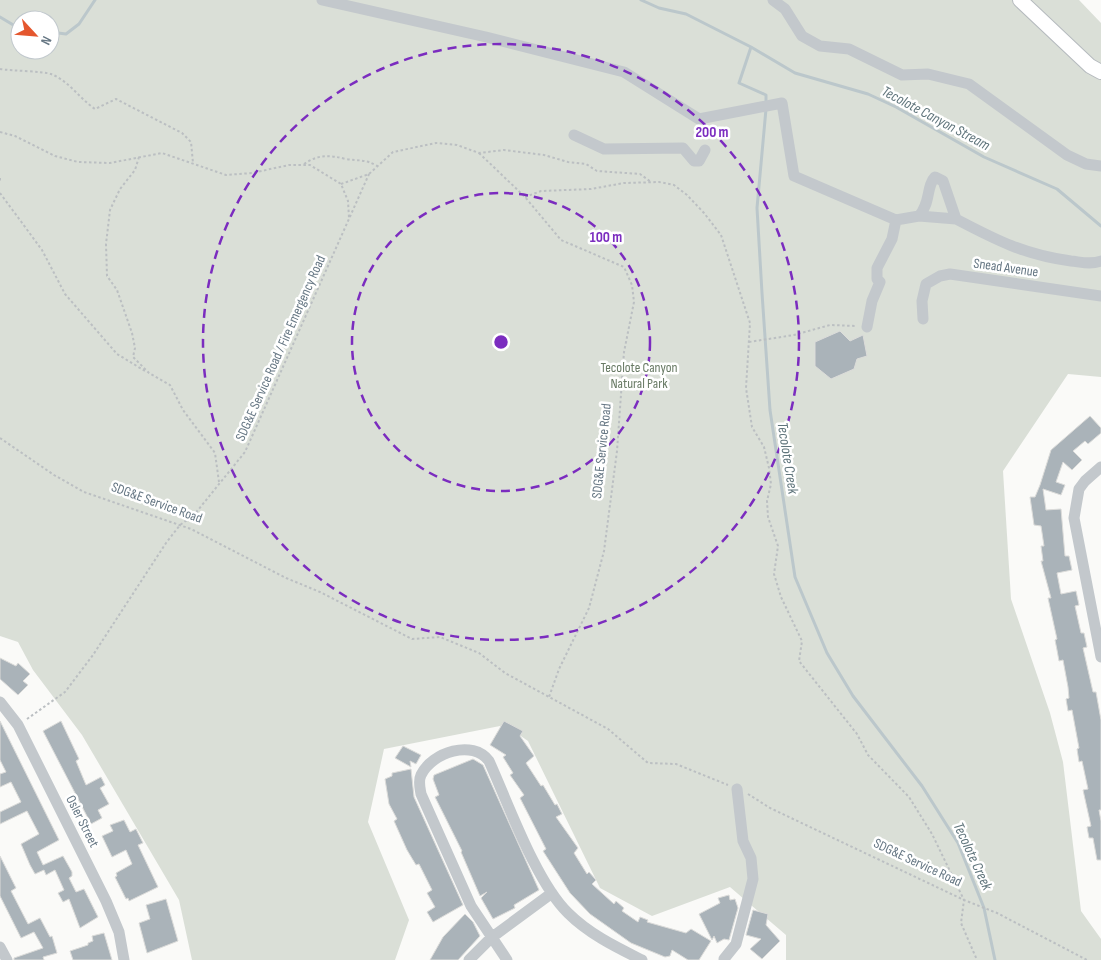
<svg xmlns="http://www.w3.org/2000/svg" width="1101" height="960" font-family="'Sofia Sans Condensed',sans-serif">
  <rect width="100%" height="100%" fill="#fafaf8"/>
  <!-- green -->
  <path fill="#dadfd7" fill-rule="evenodd" d="M0,0H1079L1101,23V377L1068,374L1003,471L1011,599L1050,713L1063,762L1081,911L1101,939V960H786V935L730,887L652,916L600,888L528,741L505,725L384,749L368,822L409,920L395,960H192L179,900L82,735L33,670L18,642L0,636ZM20,20H50V50H20Z"/>
  <g fill="none" stroke-linecap="round" stroke-linejoin="round">
    <!-- stream -->
    <path stroke="#bbc7cb" stroke-width="3" d="M641,0L659,8L686,14L751,47L739,83L766,95V103
      M0,17L20,29
      M50,32L66,34L79,24L95,0
      M751,47L795,73L868,94L896,107L984,157L1057,189L1101,226
      M766,109L757,208L762,293L770,410L795,577L827,653L853,696L922,786L958,843L984,908L995,960"/>
  </g>
  <!-- building -->
  <path fill="#aab3b9" stroke="#dcdcda" d="M840,331L850,341L863,335L867,356L857,359L854,369L831,379L815,366V342Z
    M1090,416L1101,428V433L1088,444L1085,441L1073,451L1082,460L1072,470L1063,462L1056,482L1065,485L1061,495L1043,489L1046,510L1061,509L1065,556H1069L1072,570L1057,573L1061,594L1076,591L1079,605L1075,606L1081,633H1084L1087,647L1083,648L1093,692H1096L1101,720V810H1099L1101,821V860H1097L1093,838H1089L1087,827L1091,826L1083,790L1088,789L1082,761L1079,762L1077,749L1079,748L1072,710L1068,711L1066,699L1069,698L1068,687L1063,660L1059,661L1057,650L1055,640L1057,639L1048,598H1051L1041,561H1043L1041,546H1044L1041,526L1034,525L1030,497H1035L1040,485L1051,450Z
    M0,658L16,666L18,663L30,674L23,681L28,685L18,695L0,679Z
    M0,721L59,840L37,852L43,865L63,856L72,872V876L69,878L76,892L84,889L98,917L80,928L69,899L63,902L58,893L64,890L55,870L46,875L44,870L35,874L30,865L21,844L39,834L27,811L0,824V812L21,802L11,782L0,787V774L6,772L0,760Z
    M61,721L79,759L76,761L86,785L101,777L105,785L100,788L109,804L98,810L102,818L91,824L43,731Z
    M504,721L523,731L520,736L534,756L526,763L541,786L543,785L555,805L557,804L562,814L556,817L578,848L574,853L587,874L589,872L596,880L592,884L614,904L616,901L624,908L622,911L638,922L640,917L648,920L647,922L686,933L691,929L711,941L699,960H688L672,950L670,956L665,957L631,943L590,914L570,893L543,851L546,849L520,798L524,795L510,775L513,773L503,757L506,755L490,745Z
    M403,746L421,755L416,764L410,761L411,767L395,758Z
    M473,759L483,765L539,890L514,905L515,908L493,919L481,898L487,892L480,896L461,852L462,851L435,797L439,795L433,779L434,775Z
    M411,769L414,797L463,905L433,922L427,912L435,907L427,893L432,890L419,864L416,865L407,850L394,821L397,819L389,804L385,779L392,776V773Z
    M124,820L130,832L136,829L143,843L138,845L158,887L129,901L128,898L126,899L115,877L117,876L116,873L132,864L126,850L112,857L102,836L113,831L110,825Z
    M0,856L16,888L11,891L28,924L40,918L50,937L52,936L57,953L43,957L44,960H14V958L43,948L34,932L21,938L0,896Z
    M729,895L730,900L735,899L738,908L729,940L724,939L717,943L714,936L712,940L699,914L720,903L718,898Z
    M166,899L178,941L147,953L139,923L150,919L146,905Z
    M753,910L768,914L766,925L780,941L762,959L750,949L761,939L746,935Z
    M465,914L473,922L480,936L458,960H430L443,937Z
    M104,933L112,960H73L70,951L88,945V943L93,941L92,936Z"/>
  <g fill="none" stroke-linecap="round" stroke-linejoin="round">
    <!-- major casing -->
    <g stroke="#b5babe" stroke-width="16">
      <path id="major" d="M1020,0L1090,66L1101,72"/>
    </g>
    <!-- path -->
    <path stroke="#bbbfc2" stroke-width="2" stroke-dasharray="2.5 2.5" stroke-linecap="butt" d="M0,69C12,71 42,71 51,74C69,81 79,98 95,109L116,99L182,133L191,142L193,163
      M0,132L15,136L55,156L78,162L110,163L162,153L226,175L252,173L289,165H310L341,184L348,201L349,218
      M479,153L525,197L561,240L624,267L632,285L634,302L624,352L617,451L604,551L589,608L559,669L549,697
      M139,157L135,170L120,189L110,210L106,244L107,276L117,290L132,333L135,348L133,357L149,373L170,385L183,410L215,453L219,482
      M304,164C319,154 329,155 346,159C358,161 366,159 377,166
      M0,178V182
      M341,184L369,174L393,152L436,143L457,145L479,153L504,150L544,155L568,162L586,164L597,171L640,174L651,182
      M0,193L42,250L65,294L117,354L145,371
      M525,197L541,191L591,189L624,183L659,182L674,185L687,195L704,213L721,235L750,323L746,388L752,427L764,447L769,468L771,484L767,501L768,517L778,546L774,574L781,597L802,641L799,661L857,734L868,755L909,797L932,834L964,900L961,923L977,960
      M749,342L794,335L830,325L856,326
      M0,438L54,475L84,492L191,529L286,578L320,592L412,639L440,637L479,653L505,673L608,729L648,763L676,764L728,785
      M27,719L65,692L93,655L166,543L180,525L194,515L245,452L369,174
      M748,794L770,808L964,900L997,913L1087,960"/>
    <!-- minor -->
    <path stroke="#c3c8cc" stroke-width="11" d="M322,0L486,37L624,72L699,119L782,103L794,176L896,220
      M773,0L785,9L802,36L820,46L849,49L902,75L928,74L969,84L1067,155L1086,164L1101,166
      M574,135L604,149L683,148L694,161H699L705,150
      M919,216L956,219
      M923,319L922,301L926,284L940,276L950,274L1101,296
      M867,327L872,301L880,282L877,279V268L892,239L896,220L919,216C931,203 926,186 935,177L943,181L956,219C996,240 1025,255 1071,261C1081,262 1091,265 1101,261
      M1101,467L1085,481L1079,489L1074,518L1101,657
      M0,702L18,725L106,901L119,932L124,960
      M0,947L7,960
      M724,959L736,944L753,879L751,858L743,841L737,789
      M469,960L491,938L552,893
      M507,960L471,906L421,794C420,788 418,781 421,775C432,752 473,739 489,761C508,803 536,882 568,913C589,934 616,947 642,960"/>
    <!-- major -->
    <use href="#major" stroke="#fff" stroke-width="14"/>
  </g>
  <!-- distance rings -->
  <g fill="none" stroke="#7b2cbf" stroke-width="2.5" stroke-dasharray="9 6">
    <circle cx="501" cy="342" r="149"/>
    <circle cx="501" cy="342" r="298"/>
  </g>
  <g text-anchor="middle" stroke-width="5" stroke-linejoin="round" paint-order="stroke">
    <!-- street labels -->
    <g font-size="14" fill="#657683" stroke="#fff">
      <text transform="translate(1006 267) rotate(8)" y="5">Snead Avenue</text>
      <text transform="translate(280 348) rotate(-66)" y="5">SDG&amp;E Service Road / Fire Emergency Road</text>
      <text transform="translate(601 451) rotate(-84)" y="5">SDG&amp;E Service Road</text>
      <text transform="translate(157 502) rotate(20)" y="5">SDG&amp;E Service Road</text>
      <text transform="translate(83 821) rotate(63)" y="5">Osler Street</text>
      <text transform="translate(918 862) rotate(25)" y="5">SDG&amp;E Service Road</text>
    </g>
    <!-- park labels -->
    <g font-size="14" fill="#687a64" stroke="#fff">
      <text x="639" y="372">Tecolote Canyon<tspan x="639" dy="16">Natural Park</tspan></text>
    </g>
    <!-- water labels -->
    <g font-size="15" font-style="italic" fill="#60757c" stroke="#fff">
      <text transform="translate(936 118) rotate(28)" y="5">Tecolote Canyon Stream</text>
      <text transform="translate(788 458) rotate(81)" y="5">Tecolote Creek</text>
      <text transform="translate(973 856) rotate(65)" y="5">Tecolote Creek</text>
    </g>
  </g>
  <circle cx="501" cy="342" r="8" fill="#7b2cbf" stroke="#fff" stroke-width="2.5"/>
  <g font-size="15" text-anchor="middle" font-weight="bold" fill="#7b2cbf" stroke="#fff" stroke-width="5" stroke-linejoin="round" paint-order="stroke">
    <text x="712" y="137">200 m</text>
    <text x="606" y="242">100 m</text>
  </g>
  <!-- north arrow -->
  <g transform="translate(35 35) rotate(116)"><circle r="24" fill="#ffffff" stroke="#c1c8cd"/>
  <path d="M0-4L9 19L0 12L-9 19Z" fill="#e4572e"/>
  <text y="-8" font-size="14" font-weight="bold" text-anchor="middle" fill="#657683">N</text>
  </g>
</svg>
